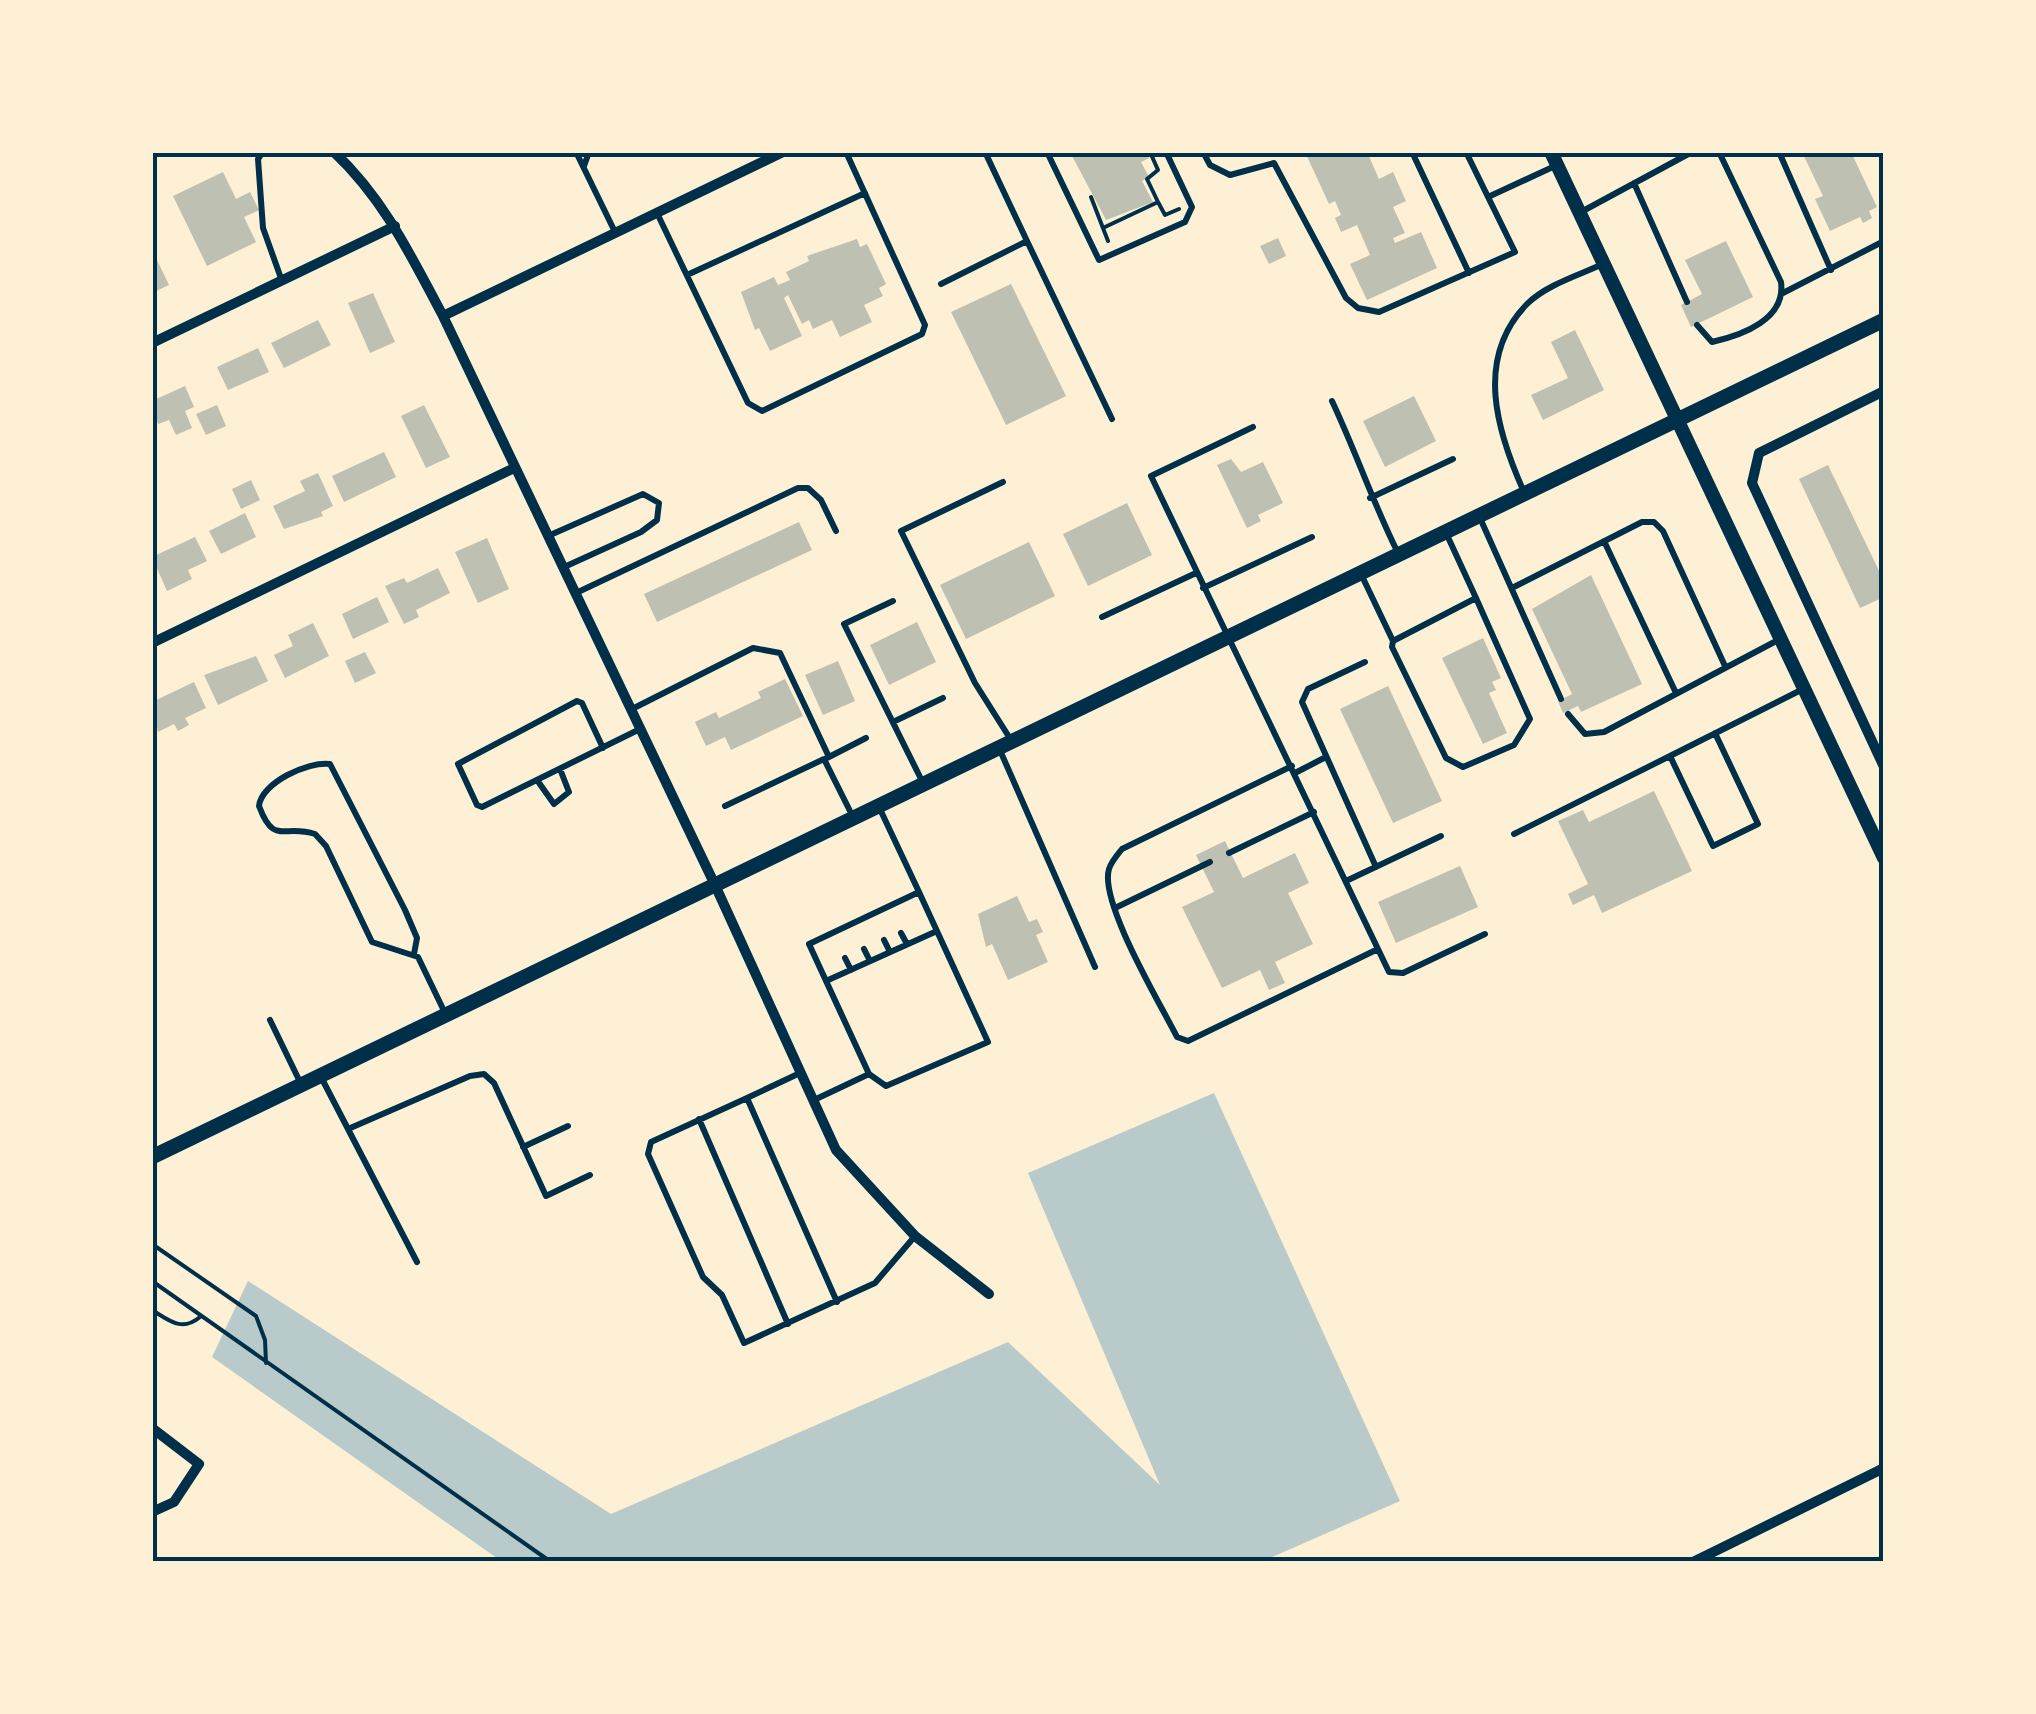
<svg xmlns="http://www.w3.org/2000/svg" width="2036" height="1714" font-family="'Alegreya Sans',sans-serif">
  <rect width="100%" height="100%" fill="#fdf0d5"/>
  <!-- green -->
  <path fill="#b9caca" d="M1214,1093L1400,1501L1263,1561H501L212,1357L248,1281L611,1514L1008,1342L1160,1485L1028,1173Z"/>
  <!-- building -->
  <path fill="#bec0b2" d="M1070,152H1146L1149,158L1141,162L1149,177L1142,181L1153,202L1106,220Z
    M1305,152H1367L1379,179L1393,172L1406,201L1393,207L1405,233L1393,238L1395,243L1421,232L1437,268L1367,300L1350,264L1370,255L1357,225L1341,232L1335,218L1341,215L1335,201L1329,204Z
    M1802,152H1851L1877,207L1869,211L1872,218L1863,223L1860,217L1830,231L1815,199L1823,196Z
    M223,172L236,199L250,192L259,210L244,217L256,242L207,266L173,196Z
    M1278,238L1286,256L1269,264L1260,246Z
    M857,239L860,247L867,244L886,284L879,288L883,296L864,305L872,322L840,337L832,320L813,329L809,320L802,324L788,295L784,298L802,336L770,351L759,328L755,330L741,292L774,277L778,285L790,280L786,272L809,261L807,256Z
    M1726,241L1753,297L1691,327L1681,305L1702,294L1685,260Z
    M157,260L169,285L152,293V263Z
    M1011,284L1066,396L1006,425L951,312Z
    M373,293L395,342L370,353L348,303Z
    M318,320L331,345L284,368L271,343Z
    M1575,330L1604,390L1543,420L1531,395L1568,378L1551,342Z
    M258,348L269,372L228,390L217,367Z
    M185,386L194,407L185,411L192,428L176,435L169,420L158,424L152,401Z
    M1414,396L1436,441L1385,467L1363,421Z
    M217,405L226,426L206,435L196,414Z
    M424,405L450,457L426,468L401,416Z
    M384,452L396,477L344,502L332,476Z
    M1231,459L1241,472L1263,462L1283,503L1258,515L1261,521L1247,528L1217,465Z
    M1828,465L1884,581V597L1860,608L1799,479Z
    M318,473L333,506L321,512L323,516L284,529L273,506L305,491L300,481Z
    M251,480L260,500L241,509L232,489Z
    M1127,503L1152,555L1088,586L1063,534Z
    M245,513L256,537L221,554L209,531Z
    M799,522L812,550L657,622L644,594Z
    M195,537L207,561L188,570L192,579L167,591L152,557Z
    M487,538L509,589L478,603L455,552Z
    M1029,542L1055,596L966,639L940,585Z
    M438,568L450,593L416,610L419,617L404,624L385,586L404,578L407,583Z
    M1591,575L1642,684L1581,712L1578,706L1563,713L1558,701L1572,694L1532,609Z
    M377,597L389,622L353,639L342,614Z
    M917,622L936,662L889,685L870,645Z
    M313,623L329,656L285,678L274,655L293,646L288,635Z
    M1483,638L1501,678L1492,682L1496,690L1489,693L1507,733L1483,744L1442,658Z
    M365,652L376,673L355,683L345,661Z
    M256,656L268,681L218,705L204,675Z
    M838,661L855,701L823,715L805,675Z
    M785,679L803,716L731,750L725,737L706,746L695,722L716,712L719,718L761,698L758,692Z
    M194,682L206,708L185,718L189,725L178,731L174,724L158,732L152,702Z
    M1388,686L1442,801L1393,823L1340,709Z
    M1654,791L1692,871L1602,913L1594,895L1573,905L1568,894L1588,884L1558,821L1583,810L1589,822Z
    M1225,841L1243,878L1295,853L1309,883L1288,893L1313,944L1275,962L1285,983L1269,990L1260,970L1222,988L1182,907L1214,892L1196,855Z
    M1460,866L1478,907L1396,943L1378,902Z
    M1017,896L1029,922L1037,919L1043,932L1036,935L1048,962L1008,980L992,944L986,947L978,914Z"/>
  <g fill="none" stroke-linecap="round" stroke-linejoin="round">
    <!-- path -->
    <path stroke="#003049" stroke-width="4" d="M1146,153L1147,152
      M1091,197L1108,241
      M1158,202L1165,215L1179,209
      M1105,227L1158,202L1147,179L1158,170L1150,152
      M152,1244L256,1316L265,1340L266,1363
      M152,1281L551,1562
      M152,1310C170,1321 182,1332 200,1317"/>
    <!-- service -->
    <path stroke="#003049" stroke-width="6" d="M263,152L258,159L263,228L282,281
      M576,152L615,232
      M1047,152L1099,260L1185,222L1192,207L1166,152
      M1203,152L1210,165L1230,175L1274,163L1346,298L1358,308L1379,312L1515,252L1466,152
      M1412,152L1469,273
      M1779,152L1831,270
      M584,166L589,152
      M1634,183L1687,302
      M1488,197L1555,166
      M1581,212L1692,152
      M657,213L748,403L762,411L922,334L925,325L846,152
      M1027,241L1112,419
      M687,275L865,193
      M941,284L1027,241L985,152
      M1783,293L1884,241
      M1697,325L1712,342C1743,335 1786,319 1781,282L1719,152
      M1332,401C1356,452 1373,503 1398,553
      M1253,427L1151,476L1389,972L1403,973L1485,934
      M1003,482L901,531L975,683L1011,740
      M1524,492C1497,432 1474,358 1527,304C1546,285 1579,275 1603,264
      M1370,498L1453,459
      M1480,518L1561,699
      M548,536L643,494L659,503L657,520L641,532L562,568
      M1604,541L1676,693
      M1361,574L1393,641L1476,598L1447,535
      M1203,588L1312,537
      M1512,588L1642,522H1654L1663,531L1725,666
      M576,593L798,488H808L821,500L836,531
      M893,601L844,624L923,783
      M1102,617L1196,573
      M1393,641L1392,647L1446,758L1463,767L1514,745L1530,719L1476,598
      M1365,662L1308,689L1302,702L1376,867
      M632,709L753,648L780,653L829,757
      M1568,714L1585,734L1604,732L1780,639
      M893,722L943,698
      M1715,733L1758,824L1713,846L1670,756L1803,689
      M603,748L582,703L577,701L458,764L477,805L482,807L640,729
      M999,748L1095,967
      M825,759L866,738
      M1292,766L1122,849C1118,854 1111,862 1109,869C1099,902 1160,1003 1177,1037L1188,1041L1378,949
      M1295,773L1324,758
      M537,780L554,804L569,792L560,769
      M725,806L824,759L853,817
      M1514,834L1670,756
      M1229,853L1314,812
      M1346,881L1441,836
      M1115,908L1210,862
      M901,933L907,944
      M884,940L890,952
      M864,949L870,961
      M414,954L417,938L405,910L330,764C308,761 261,783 259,806C274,846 283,824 315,834L326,846L372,942L418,957L445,1013
      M845,958L851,970
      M826,981L937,931
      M270,1020L301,1084
      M869,1074L886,1086L988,1042L919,892
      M321,1077L417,1262
      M747,1098L800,1073
      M814,1100L869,1074L809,944L919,892L879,807
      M699,1119L788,1324
      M348,1129L470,1076L484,1074L494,1083L546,1196L590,1175
      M523,1147L568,1126
      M837,1302L747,1098L651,1142L648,1154L703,1277L722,1295L744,1343L875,1283L915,1236"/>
    <!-- minor -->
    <path stroke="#003049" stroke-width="10" d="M334,152C384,199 411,256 443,316L715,885L836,1150L915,1236L989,1294
      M443,316L783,152
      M152,343L395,226
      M1884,391L1759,453L1752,483L1884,767
      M152,643L514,468
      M152,1428L199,1464L174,1502L152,1512
      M1693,1562L1884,1468"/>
    <!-- tertiary -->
    <path stroke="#003049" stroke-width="14" d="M1551,152L1884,858"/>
    <!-- secondary -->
    <path stroke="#003049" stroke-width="15" d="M152,1157L1884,320"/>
  </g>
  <!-- border -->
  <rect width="2036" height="1714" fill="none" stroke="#fdf0d5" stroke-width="310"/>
  <rect x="155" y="155" width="1726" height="1404" fill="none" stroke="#003049" stroke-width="4"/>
</svg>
